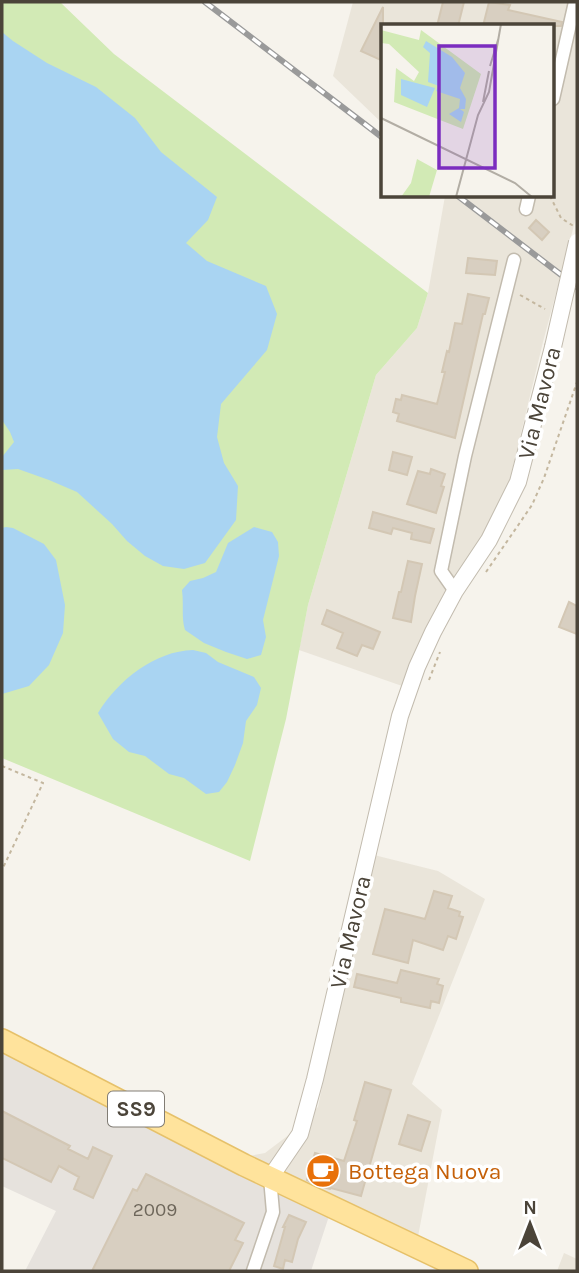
<svg xmlns="http://www.w3.org/2000/svg" width="579" height="1273" font-family="Karla,sans-serif">
  <rect width="100%" height="100%" fill="#f6f3ec"/>
  <!-- residential -->
  <path fill="#eae5da" d="M353,2H577V214L543,342L506,495L405,687L299,650L308,605L376,375L417,328L428,293L445,196H553V26H383V124L333,76Z
    M370,854L438,871L485,899L412,1084L442,1110L416,1247L244,1157L265,1153L290,1134L318,1107Z
    M564,1253L577,1259V1271H557Z"/>
  <!-- industrial -->
  <path fill="#e6e2dd" d="M2,1030L331,1210L311,1271H25L56,1211L2,1186Z"/>
  <!-- green -->
  <path fill="#d2eab5" d="M2,2H60L114,54L428,293L417,328L376,375L308,605L286,719L250,861L2,758Z"/>
  <!-- water -->
  <path fill="#a9d4f2" d="M2,32L13,41L47,63L96,87L135,118L161,152L217,197L208,220L186,243L207,261L266,286L277,314L267,350L221,404L217,437L224,463L238,486L236,520L205,563L184,569L163,566L145,556L127,541L112,524L77,492L49,480L18,469L2,470V457L14,442L10,432L2,420Z
    M6,527L13,528L44,544L56,560L65,605L63,633L49,665L29,686L2,694V528Z
    M254,527L272,532L278,542L279,556L263,620L266,637L261,655L247,659L226,652L204,643L185,630C181,617 184,604 182,590L190,581L203,578L216,572L228,543Z
    M193,650L206,653L218,662L254,677L261,688L257,705L246,721L243,743L235,765L227,782L219,792L206,794L184,778L169,774L145,756L129,752L113,739L98,713C118,680 155,651 193,650Z"/>
  <!-- building -->
  <path fill="#d8cfc1" stroke="#d3c7b4" stroke-width="2" d="M443,2H464L458,26H437Z
    M489,2L510,5L508,10L562,22L561,26H483Z
    M383,7V61L361,51Z
    M536,220L549,232L542,240L529,228Z
    M468,258L497,261L495,275L466,273Z
    M468,294L489,298L485,314H483L455,438L397,421L399,414L393,412L396,399L401,400L402,395L437,404L445,372H442L447,351L449,352L455,323L462,324Z
    M393,452L412,457L407,475L389,470Z
    M431,469L445,474L441,486L444,487L436,513L407,504L418,471L430,474Z
    M373,512L434,529L430,543L411,539L412,533L393,528L391,534L369,528Z
    M408,561L422,564L415,596L411,622L393,618L399,592H401Z
    M569,602L577,606V634L559,627Z
    M327,610L380,632L373,649L362,645L357,656L337,648L343,633L322,624Z
    M434,891L452,896L448,908L460,912L459,916L463,917L456,939L448,936L443,950L413,940L408,963L373,954L385,909L425,919Z
    M401,970L439,979L437,984L443,986L439,1003L431,1001L430,1008L401,1002V998L354,987L357,974L397,983Z
    M365,1082L391,1090L361,1196L331,1188L330,1189L318,1186L307,1180L315,1153L344,1161L357,1121L354,1120Z
    M2,1111L70,1146L68,1149L88,1159L93,1147L112,1156L93,1198L74,1189L79,1177L59,1166L51,1182L2,1158Z
    M408,1115L430,1122L421,1151L399,1144Z
    M146,1174L244,1223L235,1240L243,1243L229,1271H92L133,1189L137,1191Z
    M289,1215L306,1222L298,1239L292,1262L285,1260L283,1269L274,1266L285,1227H283Z"/>
  <g fill="none" stroke-linecap="round" stroke-linejoin="round">
    <!-- minor casing -->
    <g stroke="#c2bbae" stroke-width="15">
      <path id="minor" d="M553,99L575,2
        M526,209L529,196
        M455,591L441,571L465,456L514,260
        M253,1271L273,1212L270,1178"/>
    </g>
    <!-- tertiary casing -->
    <g stroke="#c2bbae" stroke-width="18">
      <path id="tertiary" d="M270,1178L300,1134L315,1079L400,716L417,667L433,632L455,591L489,540L518,482L553,347"/>
    </g>
    <!-- primary casing -->
    <g stroke="#e6c16a" stroke-width="24">
      <path id="primary" d="M2,1040L244,1165L467,1271"/>
    </g>
    <!-- path -->
    <path stroke="#c4b79f" stroke-width="2" stroke-dasharray="3.5 3.5" stroke-linecap="butt" d="M550,196L561,218L575,227
      M520,295L545,309
      M486,572L532,505L544,478L577,382
      M429,680L440,652
      M2,766L43,783L2,870"/>
    <!-- minor -->
    <use href="#minor" stroke="#fff" stroke-width="12"/>
    <!-- tertiary -->
    <use href="#tertiary" stroke="#fff" stroke-width="16"/>
    <!-- primary -->
    <use href="#primary" stroke="#ffe39c" stroke-width="21"/>
    <!-- rail casing -->
    <g stroke="#9a9a9a" stroke-width="6">
      <path id="rail" d="M205,2L383,138
        M458,196L577,287"/>
    </g>
    <!-- rail -->
    <use href="#rail" stroke="#fff" stroke-width="3.5" stroke-dasharray="10" stroke-linecap="butt"/>
    <!-- tertiary-bridge casing -->
    <g stroke="#c2bbae" stroke-width="18" stroke-linecap="butt">
      <path id="tertiary-bridge" d="M553,347L577,242"/>
    </g>
    <!-- tertiary-bridge -->
    <use href="#tertiary-bridge" stroke="#fff" stroke-width="16"/>
  </g>
  <!-- icons -->
  <defs>
    <g id="cafe-disc" transform="scale(1.75)"><circle r="9.5" fill="#e8710a" stroke="#fff"/><path d="M-5.5-4.5H6V0H3Q3 3.5 0 3.5H-2.5Q-5.5 3.5-5.5 0ZM3-3.2v2h1.7v-2ZM-6 4.5H4V6H-6Z" fill="#fff"/></g>
  </defs>
  <g fill-rule="evenodd">
    <use href="#cafe-disc" x="323" y="1171"/>
  </g>
  <g text-anchor="middle" stroke-width="7" stroke-linejoin="round" paint-order="stroke">
    <!-- number labels -->
    <g font-size="19" fill="#6e675b">
      <text x="155" y="1216">2009</text>
    </g>
    <!-- shield labels -->
    <rect fill="#fff" stroke="#817c74" stroke-width="2" x="108" y="1091.5" width="56" height="35" rx="5"/>
    <g font-size="21" font-weight="bold" fill="#4b4439">
      <text x="136" y="1116">SS9</text>
    </g>
    <!-- street labels -->
    <g font-size="23" fill="#4b4439" stroke="#fff">
      <text transform="translate(539 403) rotate(-76)" y="8">Via Mavora</text>
      <text transform="translate(350 932) rotate(-77)" y="8">Via Mavora</text>
    </g>
    <!-- food labels -->
    <g font-size="23" fill="#c56008" stroke="#fff" text-anchor="start">
      <text x="348" y="1179">Bottega Nuova</text>
    </g>
  </g>
  <!-- overview -->
  <g transform="translate(381 24)">
    <rect width="173" height="173" fill="#f6f3ec"/>
    <path d="M0,6L38,16L40,6L100,50L82,105L13,78L15,44L33,57L38,48L8,20L0,19ZM36,135L56,146L48,173H20L30,159Z" fill="#d2eab5"/>
    <path d="M45,17L71,33L84,49L79,64L85,75L84,85H79L83,88L80,98L68,90L78,84L79,75L55,67L58,62L47,58L49,29L42,23ZM20,55L54,64L46,83L20,71Z" fill="#a9d4f2"/>
    <path fill="none" stroke="#b2ada4" stroke-width="2" d="M109,42L117,16M102,78L108,47M0,94L134,159L151,173M75,173L97,91L108,68L120,0"/>
    <path fill="#7b2cbf" fill-opacity="0.15" stroke="#7b2cbf" stroke-width="3.5" d="M58,22H114V144H58Z"/>
    <rect width="173" height="173" fill="none" stroke="#4b4439" stroke-width="3.5"/>
  </g>
  <!-- border -->
  <rect width="579" height="1273" fill="none" stroke="#4b4439" stroke-width="7"/>
  <!-- north arrow -->
  <g transform="translate(530 1224)" stroke="#ffffff" stroke-width="5" paint-order="stroke">
  <path d="M0-5L12 26L0 18L-12 26Z" fill="#4b4439"/>
  <text y="-10" font-size="19" font-weight="bold" text-anchor="middle" fill="#4b4439">N</text>
  </g>
</svg>
